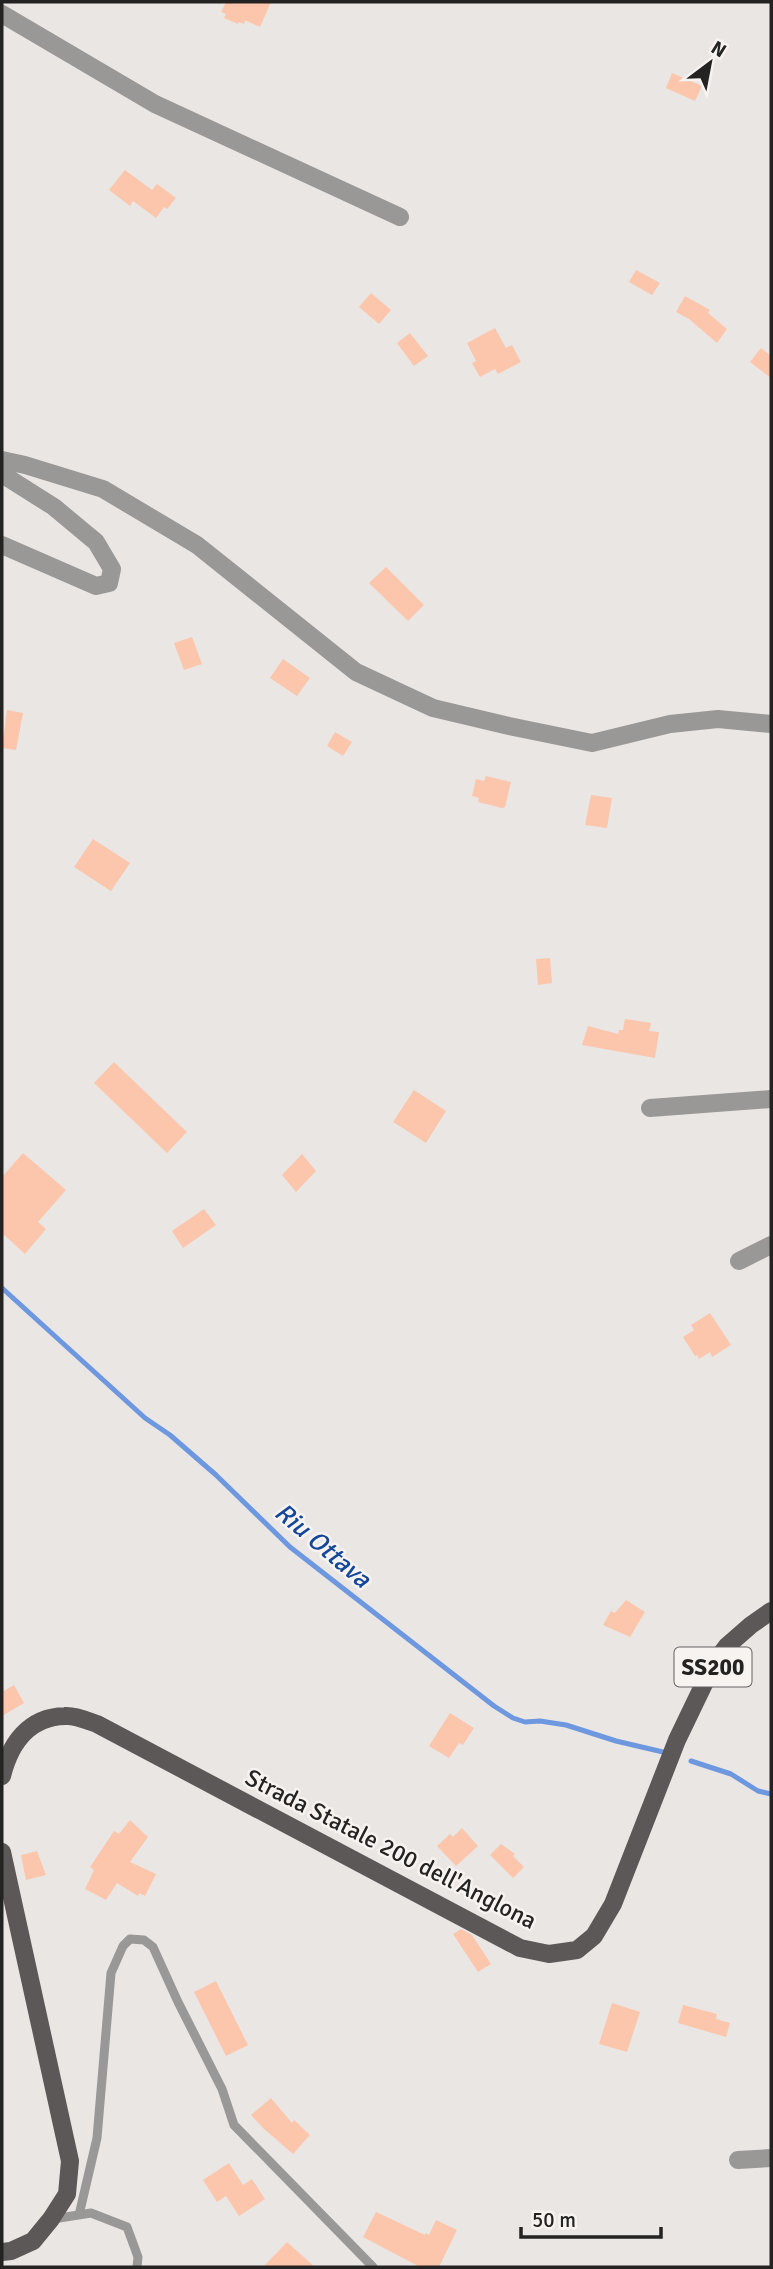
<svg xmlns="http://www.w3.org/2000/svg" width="773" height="2269" font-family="Signika,sans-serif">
  <rect width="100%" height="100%" fill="#eae6e4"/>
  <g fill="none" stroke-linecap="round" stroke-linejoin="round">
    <!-- stream -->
    <path stroke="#6d98e0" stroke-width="5" d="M2,1288L145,1418L170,1435L216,1475L290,1547L494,1706L513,1718L525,1722L540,1721L566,1725L616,1741L663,1752
      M691,1761L731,1774L758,1791L771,1794"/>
  </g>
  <!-- building -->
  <path fill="#fbc6ac" d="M226,2H271L260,27L245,20L244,24L239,22L238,24L224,18L226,14L221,12Z
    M672,73L702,86L695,101L666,88Z
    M125,170L152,190L157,184L176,198L167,209L164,207L156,218L133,201L130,206L109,190Z
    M636,270L660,283L652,295L629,282Z
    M371,293L391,310L379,324L359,307Z
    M685,296L710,310L708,313L727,329L717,343L689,319L676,312Z
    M495,328L506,348L512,345L521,362L498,374L495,369L480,377L472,363L476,361L467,343Z
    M410,333L428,356L414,366L397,343Z
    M761,348L771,356V378L750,362Z
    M386,567L424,605L408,621L369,583Z
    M192,637L202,664L184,670L174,643Z
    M283,659L310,678L297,696L270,678Z
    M7,710L23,713L16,750L2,748Z
    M335,732L352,742L343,756L327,746Z
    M486,776L511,782L505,807L502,808L478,802L479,798L472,796L476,779L484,781Z
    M591,795L612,798L607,828L585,825Z
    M93,839L130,863L111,891L74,867Z
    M550,958L552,983L538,985L536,959Z
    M625,1019L651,1023L649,1031L659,1032L655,1058L582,1045L588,1026L618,1034L619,1030H623Z
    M114,1062L187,1132L167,1153L94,1083Z
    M414,1090L446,1111L426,1143L393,1122Z
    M23,1153L66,1190L38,1222L46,1229L25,1254L2,1233V1177Z
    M302,1154L316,1171L296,1192L282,1175Z
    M204,1209L216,1225L183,1248L172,1231Z
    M710,1313L731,1345L712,1357L710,1352L699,1359L697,1355L695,1356L683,1337L694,1330L691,1325Z
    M626,1600L645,1612L630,1637L603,1625L611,1611L615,1613Z
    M14,1685L24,1703L2,1716V1692Z
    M450,1713L474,1728L463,1745L459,1743L449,1758L429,1746Z
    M130,1820L148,1837L130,1862L156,1874L145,1896L139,1893L138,1896L117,1883L106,1900L85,1889L94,1870L90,1867L114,1831L119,1834Z
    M462,1828L478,1846L456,1866L437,1846L450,1834L453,1837Z
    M501,1844L515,1854L513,1856L524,1867L513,1878L490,1855Z
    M37,1851L46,1875L26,1880L21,1855Z
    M461,1929L472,1935L491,1964L478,1972L453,1934Z
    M216,1981L248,2045L226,2056L194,1992Z
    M612,2003L640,2012L627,2052L599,2044Z
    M683,2005L717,2014L716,2019L730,2023L726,2037L678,2023Z
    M271,2098L292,2123L294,2120L310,2135L293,2154L263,2128L251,2115Z
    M229,2163L243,2185L252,2179L265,2199L239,2216L226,2196L217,2202L203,2180Z
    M376,2212L425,2235V2233L429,2235L436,2220L457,2230L439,2267H420L363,2237Z
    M287,2242L315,2267H263Z"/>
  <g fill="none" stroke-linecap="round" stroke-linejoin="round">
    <!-- lane -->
    <path stroke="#9a9897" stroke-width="9" d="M79,2215L97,2138L111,1973L123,1946L130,1939L144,1940L153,1947L178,2002L222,2089L234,2125L373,2267
      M53,2219L91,2213L127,2227L138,2257L137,2267"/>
    <!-- street -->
    <path stroke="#9a9897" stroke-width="18" d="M2,14L155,104L400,217
      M2,460L25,465L103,489L197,545L356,672L433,708L509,726L592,743L670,724L718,719L771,724
      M2,474L54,507L96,542L112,569L109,583L96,586L2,545
      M650,1108L771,1099
      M739,1261L771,1245
      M738,2160L771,2158"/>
    <!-- primary -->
    <path stroke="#5b5857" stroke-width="18" d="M2,1776C10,1744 28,1717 65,1716C75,1715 88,1721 97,1724L520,1948L549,1954L577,1950L594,1936L613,1904L677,1740L714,1663L727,1646L751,1625L771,1611
      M2,1852L70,2161L67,2194L51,2219L33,2241L11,2251L2,2252"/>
  </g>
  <g text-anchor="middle" stroke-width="5" stroke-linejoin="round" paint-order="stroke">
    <!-- shield labels -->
    <rect fill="#f7f3f1" stroke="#636160" stroke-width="2" x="674.5" y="1647.5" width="77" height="39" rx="5"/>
    <g font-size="23" font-weight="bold" fill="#242322">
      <text x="713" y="1675">SS200</text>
    </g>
    <!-- street labels -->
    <g font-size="24" fill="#242322" stroke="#f7f3f1">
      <text transform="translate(391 1849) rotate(27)" y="8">Strada Statale 200 dell'Anglona</text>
    </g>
    <!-- water labels -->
    <g font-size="26" font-style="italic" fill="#14479b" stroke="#f7f3f1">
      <text transform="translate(323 1545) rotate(40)" y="9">Riu Ottava</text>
    </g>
  </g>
  <!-- border -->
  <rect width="773" height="2269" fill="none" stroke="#242322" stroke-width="7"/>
  <!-- north arrow -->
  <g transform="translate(710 63) rotate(32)" stroke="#f7f3f1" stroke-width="5" paint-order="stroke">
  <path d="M0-5L12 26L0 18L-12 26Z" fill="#242322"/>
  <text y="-10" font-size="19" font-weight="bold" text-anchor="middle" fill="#242322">N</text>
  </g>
  <!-- scale -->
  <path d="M521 2227v10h140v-10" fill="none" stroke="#242322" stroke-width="3.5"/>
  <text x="532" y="2227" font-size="21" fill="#242322" stroke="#f7f3f1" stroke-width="5" paint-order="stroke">50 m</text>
</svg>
